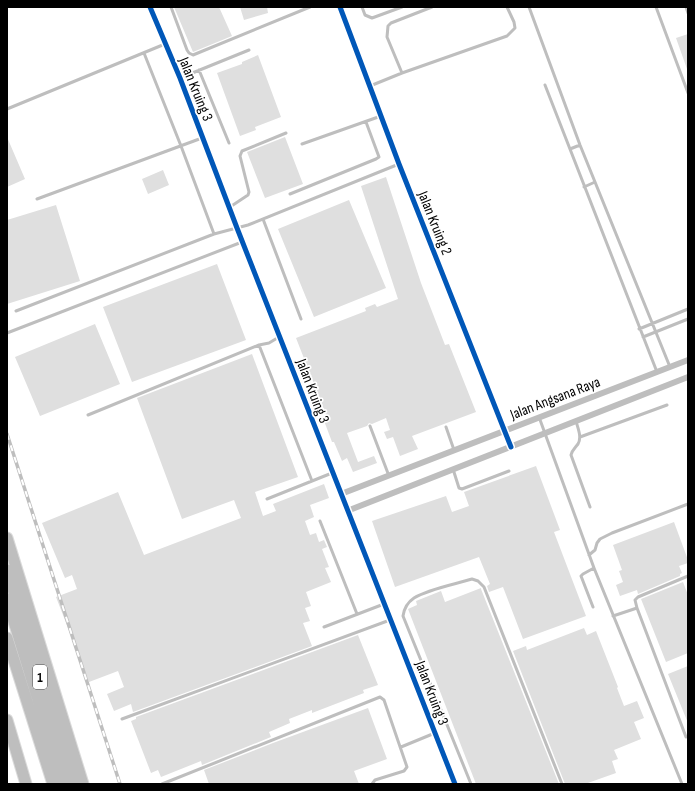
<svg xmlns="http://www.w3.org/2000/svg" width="695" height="791" font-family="'Sofia Sans Condensed',sans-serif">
  <rect width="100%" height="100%" fill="#fff"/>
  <!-- building -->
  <path fill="#dfdfdf" d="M174,7H219L232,36L193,52Z
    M240,7H267L268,13L244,20Z
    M688,34V69H687L676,38Z
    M258,55L281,117L255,127L256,130L240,136L217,73L242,64V62Z
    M7,137L25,179L7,187Z
    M285,137L303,184L265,198L247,152Z
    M163,170L169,185L148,194L142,179Z
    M386,177L421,283L445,345L449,344L476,412L412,436L418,449L400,456L393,437L387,439L384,432L390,430L386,418L372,424L369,423L367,426L347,433L358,462L374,456L377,463L353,472L347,458L342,461L334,442H332L323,418L327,417L296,338L366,311L365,308L375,304L377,307L398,299L361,186Z
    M349,200L386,288L314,317L278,229Z
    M56,205L80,281L7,304V220Z
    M217,264L246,340L132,382L103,307Z
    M95,324L120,384L40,416L15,357Z
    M252,354L298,477L255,492L263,516L276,511L273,504L324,484L329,498L310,505L314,517L305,521L310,535L316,533L319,542L324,540L327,547L322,549L329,567L325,568L331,582L306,592L311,606L305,608L310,621L303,623L312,646L133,712L131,704L114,711L107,694L124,687L118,671L89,682L56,597L77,589L72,575L65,578L42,523L118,492L144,555L241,518L234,500L182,519L137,398Z
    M536,466L560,530L554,532L586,616L523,639L503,587L489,592L487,586L490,584L479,557L395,587L372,521L446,496L452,512L469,506L464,492Z
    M674,522L688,560V563L679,566L682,573L680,574V576L638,594L637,590L620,596L616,585L623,582L619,571L622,570L613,545Z
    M683,582L688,595V653L666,662L641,599Z
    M481,588V589L559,784H476L408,609L417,605L416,601L441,591L445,602Z
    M584,628L587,635L596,631L618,687L617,688L624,706L637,701L644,718L634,722L641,739L614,750L618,759L612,761L616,773L585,784H565L513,651L526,646L527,650Z
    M358,635L378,685L363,690L364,693L312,713V710L289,719L290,723L269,732L271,737L202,765L201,761L161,777L158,770L151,773L131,721L136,719V717Z
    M688,666V723L668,674Z
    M368,708L387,759L354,771L359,784H209L204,770L273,743Z"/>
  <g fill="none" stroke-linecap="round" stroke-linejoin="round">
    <!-- highway casing -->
    <g stroke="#dbdbdb" stroke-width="13">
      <path id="highway" d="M7,538L83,784
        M7,570L73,784
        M7,599L64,784
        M7,638L53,784
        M7,720L26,784"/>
    </g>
    <!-- lane -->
    <path stroke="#bebebe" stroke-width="3" d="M171,7L187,50L189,53L193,55L310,7
      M362,7L365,15L372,18L402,7
      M529,7L580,145L670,367
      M656,7L688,93
      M686,7L688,13
      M144,53L181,146L214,234
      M199,70L229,143
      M402,73L387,37L388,26L391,23L432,7
      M180,78L249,50
      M545,85L657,372
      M370,86L402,73L507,36L515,28L514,22L507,7
      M7,109L165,44
      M302,144L381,116
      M570,149L580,145
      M584,187L595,182
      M290,194L376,159L379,157L366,122
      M37,199L202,138
      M230,207L248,195L249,192L240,156L242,151L286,133
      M263,219L301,319
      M16,311L214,234L248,225L399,164
      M639,329L688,309
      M7,333L242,242
      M643,337L688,319
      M259,345L312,481
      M88,415L259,345L269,343L279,337
      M539,417L594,568L682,784
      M576,421C578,429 582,437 578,444C575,448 572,450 571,455L590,507
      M370,426L389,476
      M446,427L454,450
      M580,437L667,405
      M453,469L459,488L462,489L509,471
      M267,499L332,473
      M320,521L357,614
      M589,555L595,550L597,543L600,539L612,533L688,504
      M593,607L581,576L583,574L594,568
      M637,608L686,737
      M613,616L637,608L635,600L638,597L688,576
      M324,627L384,604
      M122,719L390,620
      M401,747L435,733
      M162,784L380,697L384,700L407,767L404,771L375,780L372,784
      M471,784L403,616C404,609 408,602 414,598C428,589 456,584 472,579L478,581L484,587L562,784"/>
    <!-- street -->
    <path stroke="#bebebe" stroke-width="6" d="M150,7L180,78L237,228L455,784
      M340,7L399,164L511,447
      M341,494L688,360
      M347,511L688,377"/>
    <!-- highway -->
    <use href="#highway" stroke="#bebebe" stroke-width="11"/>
    <!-- rail casing -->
    <g stroke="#bebebe" stroke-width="3.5">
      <path id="rail" d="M7,434L120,784"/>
    </g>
    <!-- rail -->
    <use href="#rail" stroke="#fff" stroke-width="2" stroke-dasharray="6" stroke-linecap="butt"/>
    <!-- cycleway casing -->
    <g stroke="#fff" stroke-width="8">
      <path id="cycleway" d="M150,7L180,78L237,228L455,784
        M340,7L399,164L511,447"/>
    </g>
    <!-- cycleway -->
    <use href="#cycleway" stroke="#0057b8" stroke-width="5"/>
  </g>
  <g text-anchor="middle" stroke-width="3.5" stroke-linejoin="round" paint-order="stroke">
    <!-- shield labels -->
    <rect fill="#fff" stroke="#4c4c4c" stroke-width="1" x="33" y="665" width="14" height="24" rx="3"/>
    <g font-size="14" font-weight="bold" fill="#000">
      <text x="40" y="682">1</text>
    </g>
    <!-- street labels -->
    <g font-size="15" fill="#000" stroke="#fff">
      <text transform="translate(196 89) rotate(68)" y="5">Jalan Kruing 3</text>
      <text transform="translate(435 223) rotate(68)" y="5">Jalan Kruing 2</text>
      <text transform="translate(313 391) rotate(69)" y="5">Jalan Kruing 3</text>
      <text transform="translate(555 398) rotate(-21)" y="5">Jalan Angsana Raya</text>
      <text transform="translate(432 693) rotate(69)" y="5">Jalan Kruing 3</text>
    </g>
  </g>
  <!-- border -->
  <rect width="695" height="791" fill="none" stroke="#000000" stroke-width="16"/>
</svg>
